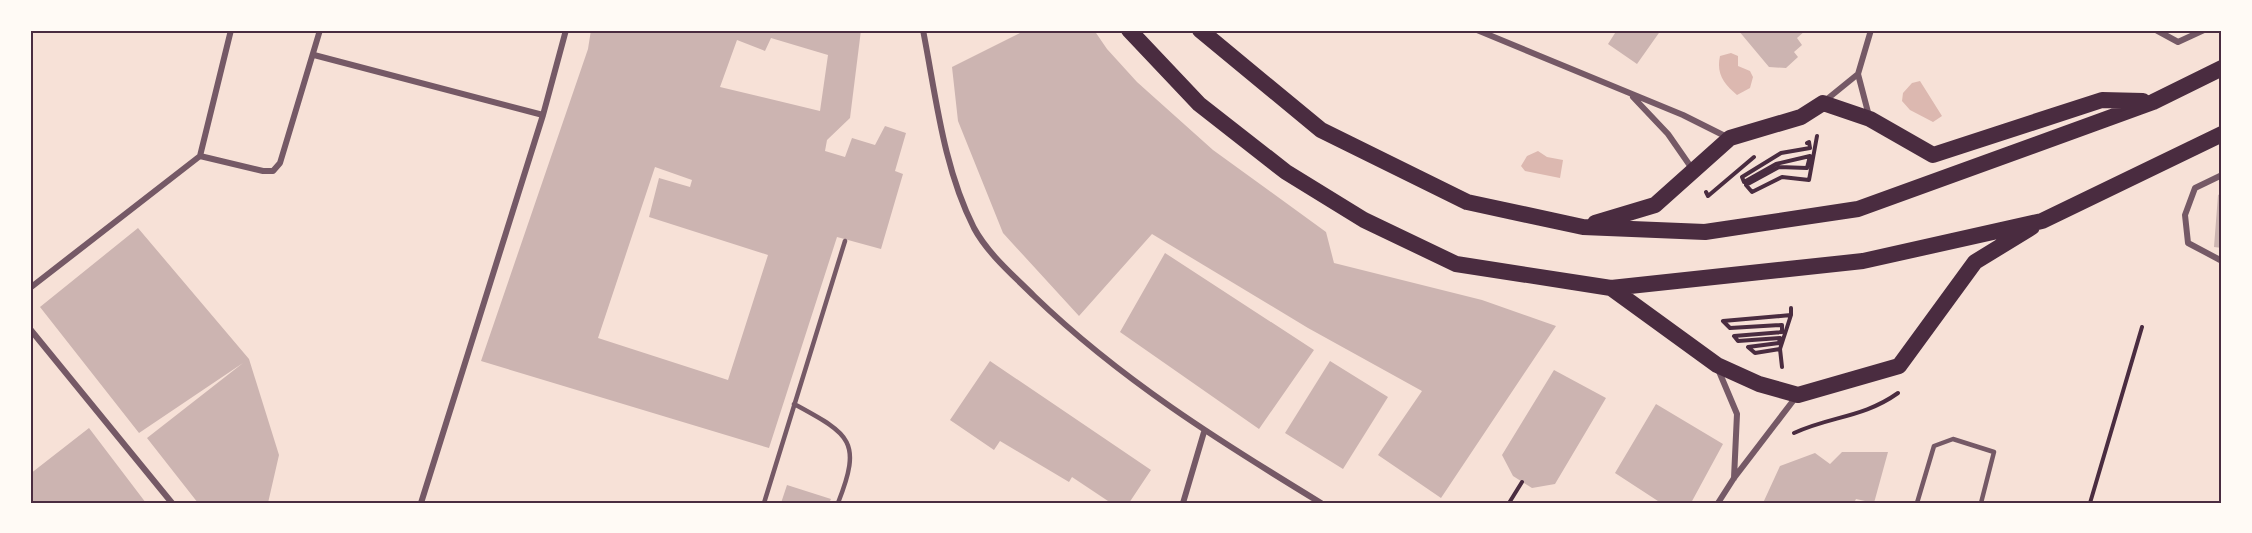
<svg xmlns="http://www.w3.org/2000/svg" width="2252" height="533" font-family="'PT Sans',sans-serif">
  <rect width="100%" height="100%" fill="#f7e1d7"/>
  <!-- water -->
  <path fill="#dcb8b0" d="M1731,53L1738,56V66L1750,71L1753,77L1750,88L1737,95C1724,84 1716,74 1720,56Z
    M1920,81L1942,116L1933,122L1910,110L1902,101L1903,93L1912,83Z
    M1538,151L1547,157L1563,160L1560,178L1525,171L1521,166L1527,156Z"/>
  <!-- building -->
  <path fill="#ccb4b1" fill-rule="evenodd" d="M591,30H861L850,118L827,140L825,151L845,157L852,138L875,145L885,126L906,133L895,171L903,174L881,249L837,237L769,448L481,361L588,49ZM771,38L828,55L820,111L720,87L737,40L765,51ZM655,167L692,180L690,187L659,178L649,217L768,255L728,380L598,338Z
    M1026,30H1094L1107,49L1137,82L1213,150L1326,232L1334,263L1482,300L1556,326L1441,498L1378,455L1422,391L1308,328L1152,234L1079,316L1003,233L958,121L952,67Z
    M1617,30H1661L1637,64L1608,44Z
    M1738,30H1806L1797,38L1802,45L1794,52L1798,57L1786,68L1769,67Z
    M2222,193V248L2214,247L2218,195Z
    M138,228L249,359L279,455L268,503H198L147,438L243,363L139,433L40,307Z
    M1165,253L1314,350L1259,429L1120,332Z
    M990,361L1151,470L1129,503H1111L1072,477L1069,482L1000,441L994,450L950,420Z
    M1330,361L1388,397L1343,469L1285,433Z
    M1554,370L1606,398L1555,484L1532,488L1513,476L1502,455Z
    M1656,404L1723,444L1691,503H1661L1615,473Z
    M89,428L146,503H30V474Z
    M1842,452H1888L1874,503L1856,499L1854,503H1763L1780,466L1815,453L1830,464Z
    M787,485L831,499L829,503H781Z"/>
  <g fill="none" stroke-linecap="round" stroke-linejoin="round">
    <!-- path -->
    <path stroke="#4a2c40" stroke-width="4" d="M1807,143L1809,142L1810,148L1781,153L1742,177L1744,182L1776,164L1810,156L1807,168L1779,167L1746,185L1752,192L1782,177L1809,180L1817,136
      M1706,192L1708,196L1754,157
      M1780,349L1755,353L1748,347L1779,343L1780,338L1738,341L1734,336L1782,332V325L1730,328L1723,321L1791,315V308
      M1782,367L1780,349L1791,315
      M1794,433C1830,416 1863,418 1898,393
      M1509,503L1522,482
      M2090,503L2142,327"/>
    <!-- service -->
    <path stroke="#755966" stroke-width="4.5" d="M794,404C849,434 863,440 838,503
      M764,503L845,241
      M1917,503L1934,446L1953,439L1994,452L1981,503"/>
    <!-- minor -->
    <path stroke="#755966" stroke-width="6" d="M231,30L200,156L263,171H273L280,163L320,30
      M923,30C936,96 943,167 974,228C988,254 1013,275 1034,296C1120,379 1219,441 1321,503
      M1477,30L1683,115L1727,137
      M2156,30L2178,42L2204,30
      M314,55L543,115
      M1633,97L1668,134L1693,170
      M1826,100L1858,74
      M1869,116L1858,74L1871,30
      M2222,175L2195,188L2185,215L2188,243L2222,261
      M30,288L200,156
      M30,329L172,503
      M1718,369L1737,414L1734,478
      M421,503L543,115L566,30
      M1183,503L1204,432
      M1718,503L1734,478L1796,397"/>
    <!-- trunk -->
    <path stroke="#4a2c40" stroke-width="16" d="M1129,30L1199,104L1286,172L1364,220L1456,264L1611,288L1863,261L2042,221L2222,134
      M1200,30L1321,130L1467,202L1583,227L1705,232L1858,209L2153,102L2222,68
      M1595,223L1655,205L1730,138L1801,117L1823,103L1870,119L1933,155L2102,100L2143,101
      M1611,288L1717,365L1759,384L1798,395L1899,366L1975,262L2032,227"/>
  </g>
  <!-- border -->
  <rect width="2252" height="533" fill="none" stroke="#fffaf5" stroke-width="63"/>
  <rect x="32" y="32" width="2188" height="470" fill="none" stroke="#4a2c40" stroke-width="2"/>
</svg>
